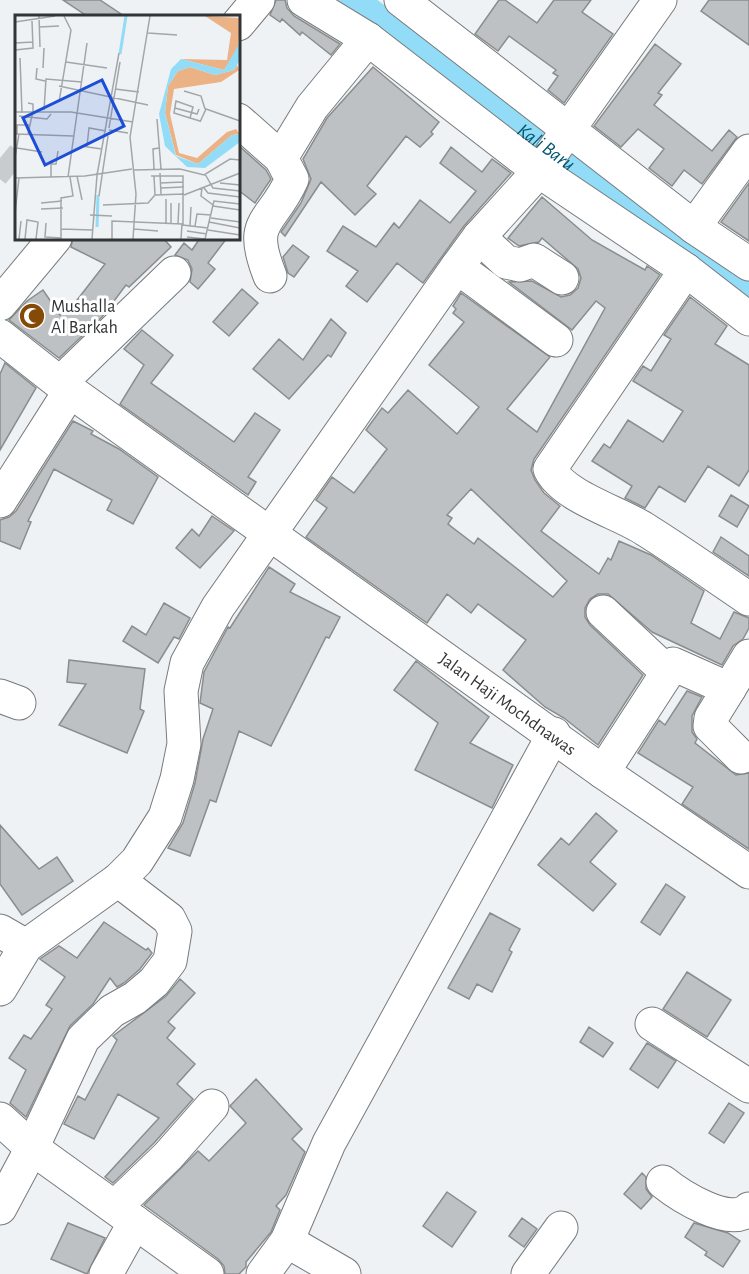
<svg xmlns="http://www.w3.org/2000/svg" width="749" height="1274" font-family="'Alegreya Sans',sans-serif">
  <rect width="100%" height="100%" fill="#eef2f4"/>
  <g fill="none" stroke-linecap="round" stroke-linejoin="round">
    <!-- river -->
    <path stroke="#92dcf7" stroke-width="39" id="s1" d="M344,0L749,293"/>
  </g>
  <!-- building -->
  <path fill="#bdc1c3" stroke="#888d8e" stroke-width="1.5" fill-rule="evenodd" d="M63,0H100L124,16H87Z
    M276,0H285L287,8L294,16L340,44L331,55L302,32L300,35L282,19L280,22L270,15Z
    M499,0H505L537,23L554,0H591L582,12L613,34L564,103L548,90L558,76L553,73L556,70L509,36L498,51L475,34Z
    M709,0H749V45L701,11Z
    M655,44L681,64L658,93L662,95L654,105L712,151L729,130L737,137L702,184L684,170L672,186L649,168L664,149L638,129L621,147L594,126Z
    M373,67L439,122L431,132L433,134L420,147L406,136L367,186L376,194L355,215L321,182L285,236L281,232L301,203L311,179L303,159L327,118Z
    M238,145L266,170L271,179L255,203L238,190Z
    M451,147L482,172L492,159L511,173L464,226L423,283L397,263L367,302L346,286L358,271L327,251L343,226L376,247L394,223L399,228L420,200L450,223L476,191L440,163Z
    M749,183V241L721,222Z
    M542,197L592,240L645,270L647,266L660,275L534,459L531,470L535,480L544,493L560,506L541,531L599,574L608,558L611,560L619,541L651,555L704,591L691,623L720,639L734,612L749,618V628L743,639L733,646L722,665L652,632L608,594H598L590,599L585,608V617L590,625L643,675L598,745L564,718L545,707L503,670L526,640L478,604L471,613L447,594L427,623L306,537L327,508L316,500L332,477L354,493L387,449L366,430L382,408L388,413L408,390L457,434L479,407L429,365L464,322L453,313L456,309L453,306L461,293L550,357L507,409L537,432L605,308L596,301L572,330L509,282L532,281L561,297L570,295L578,288L581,278L578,269L542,238L539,242L519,246L508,238ZM471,489L567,581L553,597L478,538L474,544L448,524L452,518L447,515Z
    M73,238H163L171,247L129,287L126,285L102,317L59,358L9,320L27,301L43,290L60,315L64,311L67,313L105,264L71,247Z
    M200,238H227L208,263L215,269L198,289L190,282L192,269L188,260L175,255L184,243L192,250Z
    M293,245L309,257L294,277L288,273L283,257Z
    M242,289L258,303L229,336L213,322Z
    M690,297L727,326L715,344L749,365V470L739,486L708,466L685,502L659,486L645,508L625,498L632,486L592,461L604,444L610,448L628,420L663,442L683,411L633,381L643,366L651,371L671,339L664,335Z
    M331,319L346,333L331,357L328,355L289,399L253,369L279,339L303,360Z
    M142,330L173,355L151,383L234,442L255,413L280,430L248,477L256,482L248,495L120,404L144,365L124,349Z
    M5,363L36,388L0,450V374Z
    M73,421L93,431L91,434L119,449L158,477L133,524L107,510L112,500L54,469L28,521L31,522L20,549L0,541V520L9,517L16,511Z
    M731,495L749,506L737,527L719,516Z
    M212,516L234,531L200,568L176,548L192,529L199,536Z
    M721,537L749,556V576L713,552Z
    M269,567L295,584L290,592L340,617L329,638L326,637L271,746L239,731L216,802L210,800L190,856L168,848L183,823L195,783L203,739L213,709L200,703L204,672L228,627L230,628Z
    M164,603L190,618L179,639L174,637L158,663L123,641L132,626L146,635Z
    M69,660L145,669L140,709L144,711L127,753L59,725L86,684L67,682Z
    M416,661L489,717L470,743L513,765L492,808L415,770L438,723L394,690Z
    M687,691L702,697L692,716V732L697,739L695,743L736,775L749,773V849L682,804L693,787L638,753L659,720L665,725Z
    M596,813L617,831L590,862L616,884L593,911L538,865L561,838L569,845Z
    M0,825L39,869L57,857L73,881L22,915L0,884Z
    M666,884L685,897L660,935L641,922Z
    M490,913L520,929L509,950L512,952L492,992L477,984L469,999L448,988Z
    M104,922L146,950L148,948L152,953L140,969L124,983L117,987L110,978L93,1004L70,1026L26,1117L10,1103L26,1070L9,1058L24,1035L31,1039L52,1009L46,1005L65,977L40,959L59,946L77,958Z
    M687,972L731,1000L707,1037L663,1009Z
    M180,979L195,993L168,1022L175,1028L167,1038L195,1064L177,1084L193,1099L154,1143L113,1183L105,1177L159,1118L118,1094L94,1139L64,1124L78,1096L85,1100L117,1040L113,1036L166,996Z
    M589,1027L613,1043L603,1057L580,1042Z
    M647,1043L676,1061L658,1088L630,1069Z
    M256,1079L302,1129L292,1139L305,1152L286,1195L276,1206L280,1210L271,1232L246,1262V1267L239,1274H225L224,1266L218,1259L144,1205L198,1151L209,1161L246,1123L230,1106Z
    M729,1103L744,1113L724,1143L709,1133Z
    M642,1173L646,1177V1189L652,1197L641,1209L624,1194Z
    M447,1192L476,1212L452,1247L423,1226Z
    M522,1218L537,1229L524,1247L509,1236Z
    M68,1223L105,1238L87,1274L51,1259Z
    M694,1223L728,1233L740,1241L723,1267L705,1255L707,1252L685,1237Z"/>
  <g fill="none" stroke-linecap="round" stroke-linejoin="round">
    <!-- minor-tunnel -->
    <path stroke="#c8ccce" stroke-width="33" stroke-dasharray="33 16" stroke-linecap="butt" d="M0,158L16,171"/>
    <!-- minor casing -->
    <g stroke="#777b7d" stroke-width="35">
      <g id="minor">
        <path d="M304,0L368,39L539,171L686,270L749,319"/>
        <path d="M401,0L694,227L749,264"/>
        <path d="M238,24L258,0"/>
        <path d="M238,120L281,158"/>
        <path d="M694,227L749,151"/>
        <path d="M479,237L506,262L520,265L534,260L562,278"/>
        <path d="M457,267L556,340"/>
        <path d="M686,270L550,469C563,497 621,513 646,530C681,552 715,576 749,599"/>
        <path d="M270,276C247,218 271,226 292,179L281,158L312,107L368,39"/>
        <path d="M0,304L55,238"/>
        <path id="s2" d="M0,336L70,391L603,772L749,872"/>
        <path d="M60,383L174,273"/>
        <path d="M0,501L70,391"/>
        <path d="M603,612L666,671"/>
        <path d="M729,689L749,656"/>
        <path d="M0,696L19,703"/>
        <path d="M603,772L673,664L729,689L711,718L710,726L741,757"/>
        <path d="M0,931L26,946"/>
        <path d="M0,989L26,946L118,880L137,861L165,817L177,779L184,744L181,691L187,663L218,607L457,267L479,237L539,171L660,0"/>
        <path d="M652,1024L749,1086"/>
        <path d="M0,1119L32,1148L207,1274"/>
        <path d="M663,1182C679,1195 730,1228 749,1209"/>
        <path d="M115,1207L168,1156L212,1106"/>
        <path d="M0,1208L32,1148L83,1039L112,1011L135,998L154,982L170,961L175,931L169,919L118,880"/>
        <path d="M287,1241L344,1274"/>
        <path d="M106,1274L135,1222"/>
        <path d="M263,1274L287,1241L329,1143L554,734"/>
        <path d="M528,1274L561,1228"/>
      </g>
    </g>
    <!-- minor -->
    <use href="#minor" stroke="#fff" stroke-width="33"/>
  </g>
  <!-- icons -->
  <defs>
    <g id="mosque-disc" transform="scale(1.35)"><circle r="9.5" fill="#864a07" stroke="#fff"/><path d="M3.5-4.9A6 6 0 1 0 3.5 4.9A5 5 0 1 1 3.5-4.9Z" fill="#fff"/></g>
  </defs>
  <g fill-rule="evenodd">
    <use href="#mosque-disc" x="32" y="316"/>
  </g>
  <g text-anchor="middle" stroke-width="6" stroke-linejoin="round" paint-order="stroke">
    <!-- poi labels -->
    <g font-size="18" fill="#323435" stroke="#fff" text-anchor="start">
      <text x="51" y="312">Mushalla<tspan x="51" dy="21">Al Barkah</tspan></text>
    </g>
    <!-- street labels -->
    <g font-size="18" fill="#323435" stroke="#fff">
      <text dy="6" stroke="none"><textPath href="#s2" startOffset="627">Jalan Haji Mochdnawas</textPath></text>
    </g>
    <!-- water labels -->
    <g font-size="20" font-style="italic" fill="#01586f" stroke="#fff">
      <text dy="7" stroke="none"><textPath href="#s1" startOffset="250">Kali Baru</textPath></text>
    </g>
  </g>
  <!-- overview -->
  <g transform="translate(15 15)">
    <rect width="225" height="225" fill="#eef2f4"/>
    <path d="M190,1L225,3L223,34L209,55L166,44L212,45L216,18ZM222,50L224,55L206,67L159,74L155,99L164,138L182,143L212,117L221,114L225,119L217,120L183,149L161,140L150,98L153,71L163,56L175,52L200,60L219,55Z" fill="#ebb285"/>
    <path d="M225,27V45L219,55L200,60L175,52L163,56L153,71L150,98L161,141L183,149L217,120L225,119V127L190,153L172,152L150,131L144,99L156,54L166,44L209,55Z" fill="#92dcf7"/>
    <path fill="none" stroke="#92dcf7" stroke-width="3" d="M105,39L111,1M82,212L83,180"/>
    <path fill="none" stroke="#a3a6a8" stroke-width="1.5" d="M24,1L25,32M0,7L40,1M24,12L44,11M133,18L162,20M0,28L18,27M0,35L18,33L17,6M5,43L7,98M51,47L92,53M22,53L21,64L30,66M28,53L29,33M44,71L133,90M100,74L124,77M169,76L186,81L190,94M44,87L56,15L49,1M160,93L182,99L184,94M29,95L31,64L67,67M0,97H56L118,107M4,101L32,104L36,99M175,103L178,92L161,86L159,98L175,103L185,106M142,104L146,154M185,107L191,94L225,106M94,113L105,47M94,115L113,118M0,119L58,121M2,119V110H15M13,119L18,96V89L13,88M66,131L87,134M72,131L74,113L91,116M2,133L27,137M0,142L4,119M139,154L138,134L144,133M118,155L165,154L189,160L215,144L225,145M145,158L146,179M190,159L198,173L225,176M62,161L67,185M136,161H168V210L193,213M139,161L140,180M36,162V149H41L43,136M53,162L72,28M0,163L70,161L117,154M145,168L168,167M205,168L225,170M145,173L169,172M187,173L186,181L198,190L190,224M189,173L193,178L225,182M140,180L169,179M169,180L225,158M84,181L93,121M26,188L47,186M88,190L133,188L140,180M198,190L199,186L225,189M198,191L225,195M26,194L48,193M0,198L4,163M75,200L97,201M196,203L225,207M194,207L225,213M31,208L30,222L46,223M151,209V184M156,209V188M163,209L164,188M175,211L176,192M180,211L182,199L196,200M46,214L77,215M119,214L143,216M193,215L225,220M172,216L192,219M172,222L190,224M4,224L6,206M10,224L12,205L23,207L21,224M46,224V183L58,181L55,162M77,224L82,160L104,38M97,224V206L167,209L166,224M118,224L121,179L115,122L135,1"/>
    <path fill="#1d4ed8" fill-opacity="0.15" stroke="#1d4ed8" stroke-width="3" d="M87,65L109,111L30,150L8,103Z"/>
    <rect width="225" height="225" fill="none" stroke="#323435" stroke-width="3"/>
  </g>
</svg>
